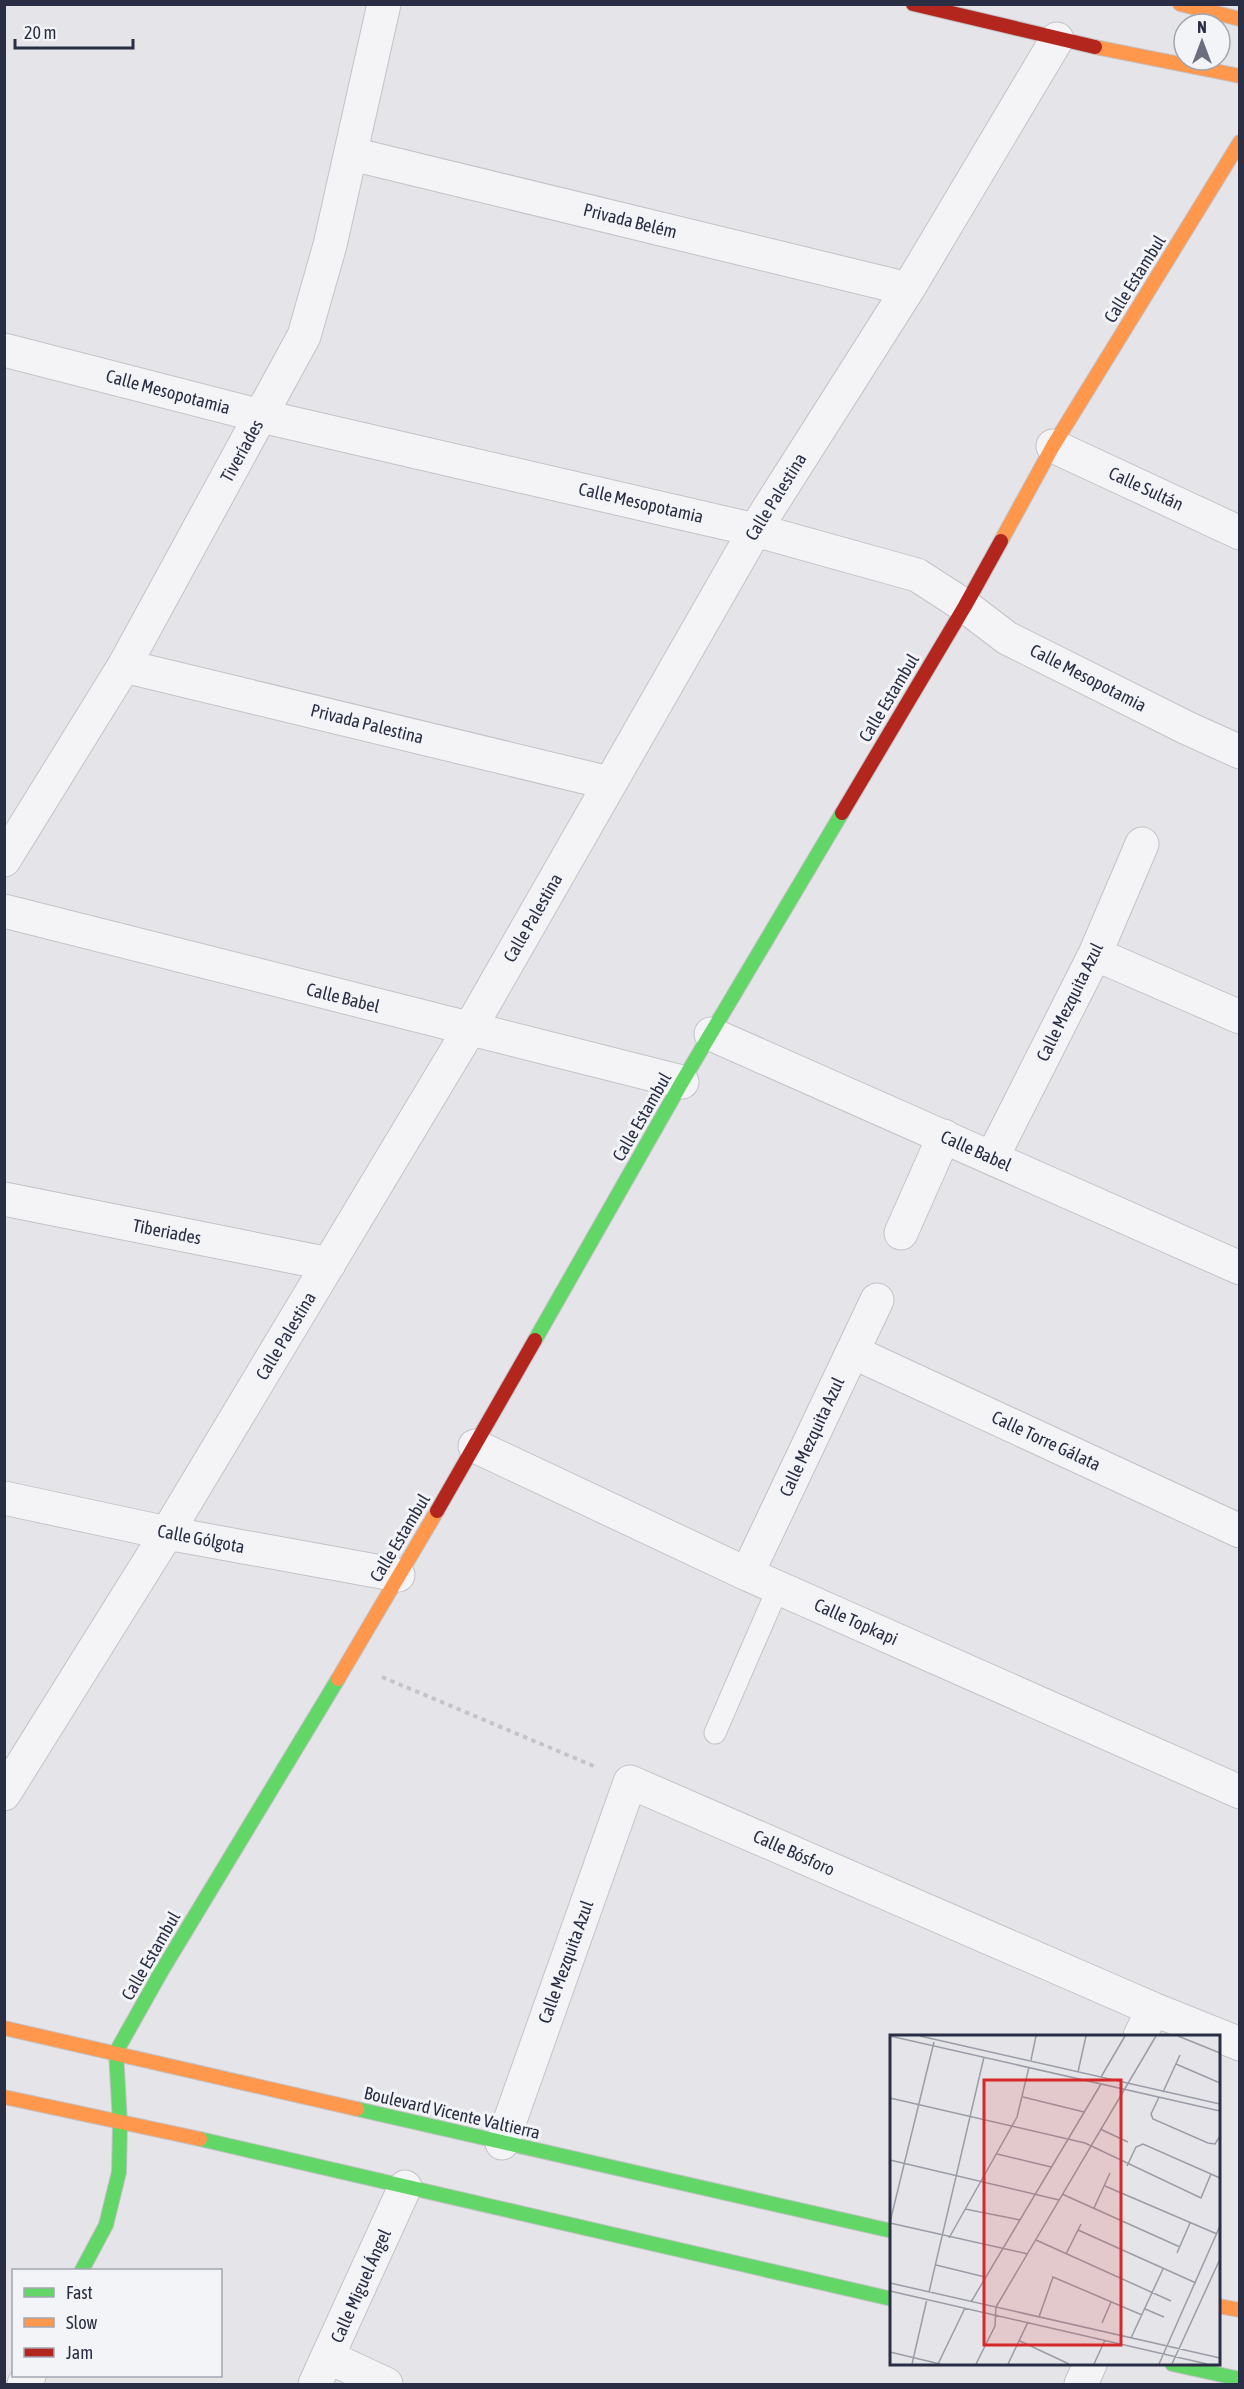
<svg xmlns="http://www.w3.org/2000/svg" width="1244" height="2389" font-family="'Asap Condensed',sans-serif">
  <rect width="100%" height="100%" fill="#e5e5e9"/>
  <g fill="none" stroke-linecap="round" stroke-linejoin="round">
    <!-- lane casing -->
    <g stroke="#c3c3c7" stroke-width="23">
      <path id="lane" d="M715,1733L778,1588"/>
    </g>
    <!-- street casing -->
    <g stroke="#c3c3c7" stroke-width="35">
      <path id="street" d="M352,154L908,289
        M4,350L261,416L755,530L917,575L965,606L1007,638L1187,728L1240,752
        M1053,446L1240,533
        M124,666L609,783
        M4,860L124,666L304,336L330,245L384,4
        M4,911L682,1082
        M1095,954L1240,1017
        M711,1034L1240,1268
        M992,1158L1095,954L1142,844
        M4,1199L329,1264
        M901,1233L944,1136
        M853,1352L1240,1531
        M475,1446L747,1574L1240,1792
        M4,1498L167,1533L398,1575
        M747,1574L877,1300
        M4,1794L167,1533L469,1030L755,530L908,289L1057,39
        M1140,2036L1153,2009
        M502,2143L630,1782L1153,2009L1240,2044
        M328,2357L386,2384
        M24,2384L29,2376
        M315,2384L405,2187
        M1081,2384L1090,2364"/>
    </g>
    <!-- fast casing -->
    <g stroke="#c3c3c7" stroke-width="16">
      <path id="fast" d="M535,1340L682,1082L842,813
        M357,2109L892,2231
        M200,2139L892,2299
        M82,2270L106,2225L119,2172L120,2123L116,2052L161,1972L338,1679
        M1172,2364L1240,2379"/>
    </g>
    <!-- slow casing -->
    <g stroke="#c3c3c7" stroke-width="16">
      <path id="slow" d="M1180,4L1240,19
        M1095,47L1240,76
        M1001,541L1053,446L1240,142
        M338,1679L437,1511
        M4,2028L357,2109
        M4,2097L200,2139
        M1218,2306L1240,2310"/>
    </g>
    <!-- jam casing -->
    <g stroke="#c3c3c7" stroke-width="16">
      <path id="jam" d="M913,4L1095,47
        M842,813L965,606L1001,541
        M437,1511L535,1340"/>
    </g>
    <!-- path -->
    <path stroke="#c3c4c9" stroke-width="4" stroke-dasharray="4.5 4.5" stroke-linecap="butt" d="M382,1677L596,1767"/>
    <!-- lane -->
    <use href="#lane" stroke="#f4f4f6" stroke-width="21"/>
    <!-- street -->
    <use href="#street" stroke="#f4f4f6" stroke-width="33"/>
    <!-- fast -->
    <use href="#fast" stroke="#63d668" stroke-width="14"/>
    <!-- slow -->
    <use href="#slow" stroke="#ff974d" stroke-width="14"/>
    <!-- jam -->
    <use href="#jam" stroke="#b3261e" stroke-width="14"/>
  </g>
  <g text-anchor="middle" stroke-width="6" stroke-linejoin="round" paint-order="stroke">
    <!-- street labels -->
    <g font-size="18" fill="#2a2e44" stroke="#f3f4f8">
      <text transform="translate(630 221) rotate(14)" y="6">Privada Belém</text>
      <text transform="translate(1135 279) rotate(-58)" y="6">Calle Estambul</text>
      <text transform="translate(168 392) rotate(15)" y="6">Calle Mesopotamia</text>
      <text transform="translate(242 451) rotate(-61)" y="6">Tiveríades</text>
      <text transform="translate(1146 489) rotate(25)" y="6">Calle Sultán</text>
      <text transform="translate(776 497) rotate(-58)" y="6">Calle Palestina</text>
      <text transform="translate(641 503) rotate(13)" y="6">Calle Mesopotamia</text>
      <text transform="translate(1088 678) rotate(27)" y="6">Calle Mesopotamia</text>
      <text transform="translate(889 698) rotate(-59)" y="6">Calle Estambul</text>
      <text transform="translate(367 724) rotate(14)" y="6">Privada Palestina</text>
      <text transform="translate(533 918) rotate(-60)" y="6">Calle Palestina</text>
      <text transform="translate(343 998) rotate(14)" y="6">Calle Babel</text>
      <text transform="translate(1070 1002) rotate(-64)" y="6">Calle Mezquita Azul</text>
      <text transform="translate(642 1117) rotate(-60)" y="6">Calle Estambul</text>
      <text transform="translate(976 1151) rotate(24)" y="6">Calle Babel</text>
      <text transform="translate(167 1232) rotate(11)" y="6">Tiberiades</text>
      <text transform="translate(286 1336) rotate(-59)" y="6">Calle Palestina</text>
      <text transform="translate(812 1437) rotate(-65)" y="6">Calle Mezquita Azul</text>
      <text transform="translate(1046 1441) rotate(25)" y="6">Calle Torre Gálata</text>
      <text transform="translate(400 1538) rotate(-59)" y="6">Calle Estambul</text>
      <text transform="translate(201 1539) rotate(11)" y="6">Calle Gólgota</text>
      <text transform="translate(856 1622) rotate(24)" y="6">Calle Topkapi</text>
      <text transform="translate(794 1853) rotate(24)" y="6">Calle Bósforo</text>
      <text transform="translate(151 1956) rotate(-60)" y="6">Calle Estambul</text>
      <text transform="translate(566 1962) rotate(-70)" y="6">Calle Mezquita Azul</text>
      <text transform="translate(452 2113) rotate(13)" y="6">Boulevard Vicente Valtierra</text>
      <text transform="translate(361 2286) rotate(-66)" y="6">Calle Miguel Ángel</text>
    </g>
  </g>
  <!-- overview -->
  <g transform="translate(890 2035)">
    <rect width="330" height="330" fill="#e5e5e9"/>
    <path fill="none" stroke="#9a9ca7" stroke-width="1.5" d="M0,1L330,76M30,1L330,69M288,1L330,18M141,25L146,1M286,29L330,48M188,37L196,1M211,42L235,1M273,57L290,20M133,62L194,77M269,62L261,79L263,84L318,108L325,109L330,101M0,63L195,108L311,163L321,139M210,94L238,107M107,119L161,132M0,125L169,165M237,131L246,112L253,109L330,143M215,151L327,199M172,159L290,212M204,173L220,138M75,174L130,185M0,187L44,7M0,188L138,219M188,195L306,248M59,203L127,82L139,32M146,205L281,266M287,218L300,188M176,219L191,189M46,230L95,242M0,248L330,323M0,256L317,329M39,257L94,22M81,267L211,49M255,274L274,282M149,282L163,242L252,280M212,288L221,267M241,303L273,234M130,306L179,329M0,317L50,329M22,329L37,264M48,329L75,273M86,329L105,291L106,272L266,1M118,329L138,287M204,329L215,305M269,329L330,191M282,329L330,224"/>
    <path fill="#d62828" fill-opacity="0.15" stroke="#d62828" stroke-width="3" d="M94,45H231V310H94Z"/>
    <rect width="330" height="330" fill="none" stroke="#2a2e44" stroke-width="3"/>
  </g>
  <!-- border -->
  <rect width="1244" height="2389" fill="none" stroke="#2a2e44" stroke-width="12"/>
  <!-- legend -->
  <rect x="12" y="2269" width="210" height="108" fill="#f3f4f8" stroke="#a3a5b0" stroke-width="1.5"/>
  <rect x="24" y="2288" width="30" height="9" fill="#63d668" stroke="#a3a5b0" stroke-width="1.5"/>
  <text x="66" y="2299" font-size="18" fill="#2a2e44">Fast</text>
  <rect x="24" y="2318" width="30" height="9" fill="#ff974d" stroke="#a3a5b0" stroke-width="1.5"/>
  <text x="66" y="2329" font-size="18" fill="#2a2e44">Slow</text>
  <rect x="24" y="2348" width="30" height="9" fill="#b3261e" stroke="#a3a5b0" stroke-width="1.5"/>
  <text x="66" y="2359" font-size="18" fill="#2a2e44">Jam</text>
  <!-- north arrow -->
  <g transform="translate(1202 42)"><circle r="28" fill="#f3f4f8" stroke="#a3a5b0" stroke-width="1.5"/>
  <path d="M0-4.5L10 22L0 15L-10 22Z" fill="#6b6e7e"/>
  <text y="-9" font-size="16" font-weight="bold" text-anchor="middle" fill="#2a2e44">N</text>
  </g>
  <!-- scale -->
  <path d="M15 39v9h118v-9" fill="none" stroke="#2a2e44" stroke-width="3"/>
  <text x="24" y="39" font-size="18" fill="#2a2e44" stroke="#f3f4f8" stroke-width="4.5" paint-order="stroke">20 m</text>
</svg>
